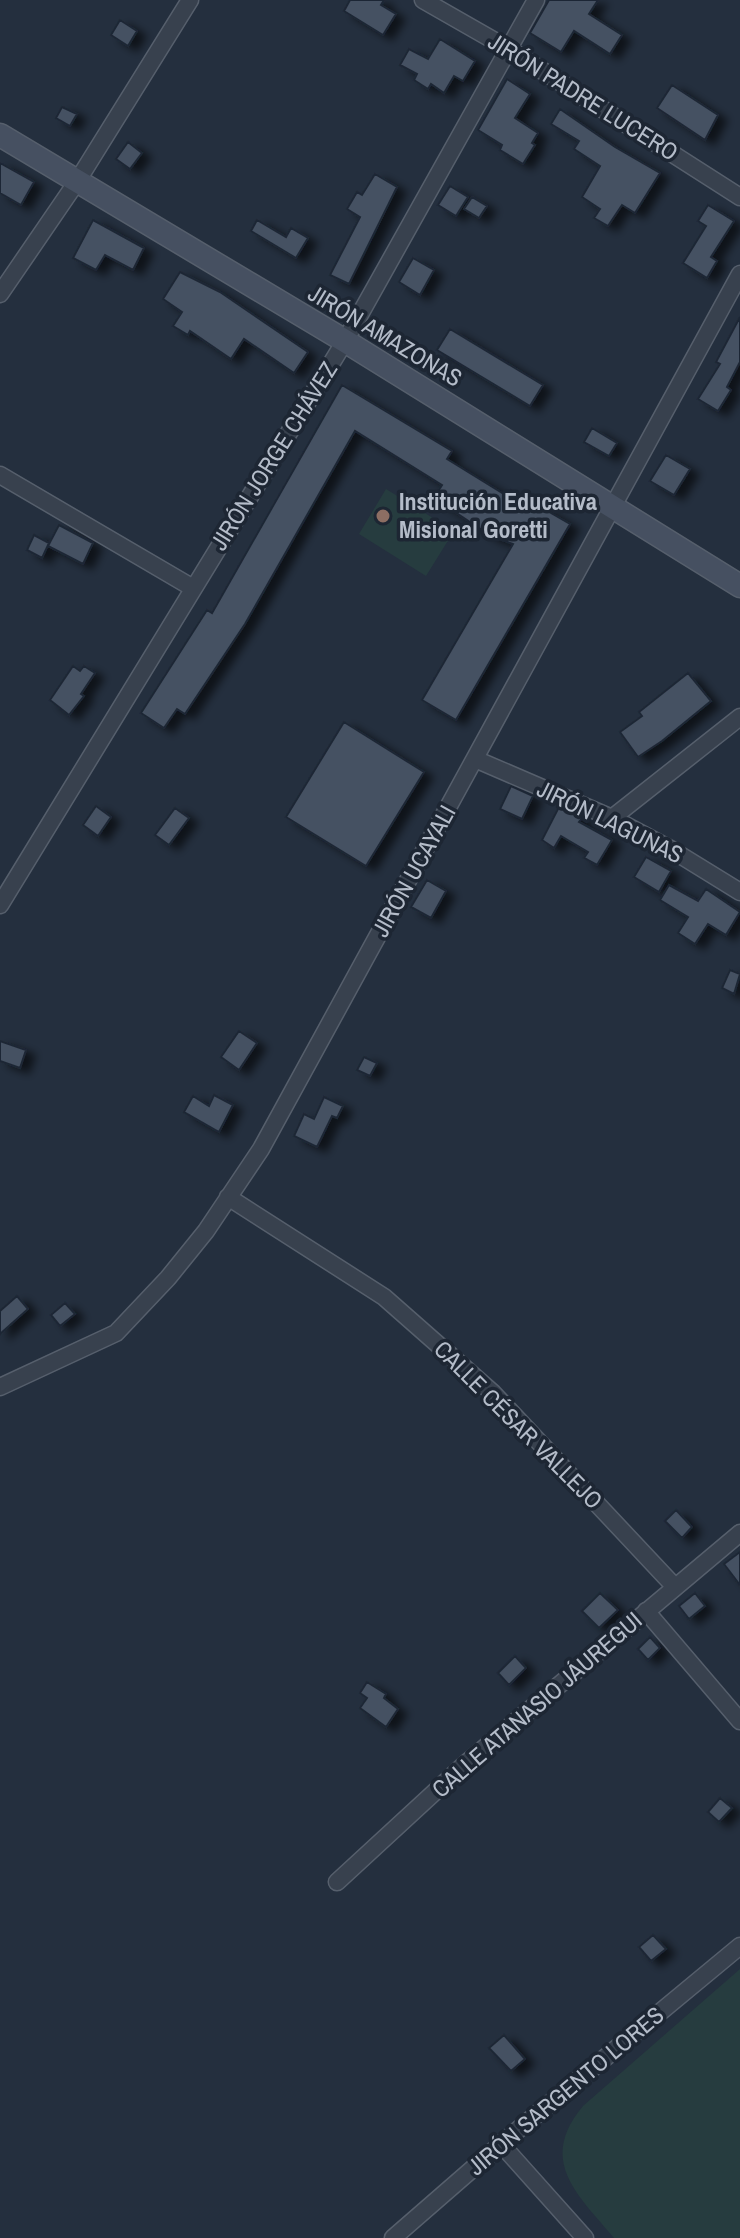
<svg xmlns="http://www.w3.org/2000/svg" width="740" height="2238" font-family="'Archivo Narrow',sans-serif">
  <defs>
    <filter id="shadow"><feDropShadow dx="9" dy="5" stdDeviation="4" flood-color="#0009"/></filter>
  </defs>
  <rect width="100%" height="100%" fill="#242f3e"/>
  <!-- park -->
  <path fill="#263c3f" d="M386,489L454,531L426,576L359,534Z
    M740,1969V2238H614C578,2195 537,2161 583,2106Z"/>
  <!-- building -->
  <path fill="#455162" stroke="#1f2835" stroke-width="2" filter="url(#shadow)" d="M350,0H384L381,5L396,14L383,35L344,11Z
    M549,0H598L589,14L622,35L610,54L574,31L561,52L530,33Z
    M120,20L137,31L128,46L111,35Z
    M440,39L475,61L463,81L454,76L444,93L431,84L428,89L414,80L417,74L400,65L409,49L428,59Z
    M507,79L530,94L515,118L538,133L532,143L535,145L523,164L500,150L502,145L478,130Z
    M672,85L718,115L705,140L657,108Z
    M62,107L77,114L70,126L56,118Z
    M560,109L615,147L660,173L635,213L622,205L608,226L594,218L600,209L582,197L600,166L574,149L579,141L551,124Z
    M128,142L142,153L130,169L116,159Z
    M0,163L34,182L21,205L0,193Z
    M375,174L397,187L349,284L330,275L360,217L347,209L357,192L362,195Z
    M450,186L468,197L456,216L438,205Z
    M472,197L487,206L479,218L464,209Z
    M708,205L734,221L711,257L717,261L707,278L683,263L706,226L698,221Z
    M93,220L144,248L133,270L105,255L96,270L73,258Z
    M257,220L286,237L291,228L308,238L296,258L251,231Z
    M413,258L434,270L420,295L399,282Z
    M180,272L220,292L308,352L294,373L244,339L231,359L190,331L188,335L173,326L182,312L163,299Z
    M740,317V362L727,387L731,390L718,411L698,399L720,364L716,362Z
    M450,329L543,385L530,406L437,350Z
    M342,385L452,451L447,459L507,496L511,490L570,524L456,720L422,700L513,544L491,536L434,498L442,485L355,431L245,624L185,714L177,709L164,728L141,713L207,610L212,613Z
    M592,428L617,443L609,456L584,442Z
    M666,455L690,469L674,495L650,481Z
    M59,525L93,543L83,564L48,546Z
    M34,535L49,543L42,558L27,550Z
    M73,666L80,671L84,666L95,673L81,694L84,696L69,715L50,700Z
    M688,673L711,701L662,741L638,757L620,732L642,716L639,712Z
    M344,722L424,772L366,866L286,817Z
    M511,786L533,796L522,819L500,809Z
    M96,806L111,817L98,836L83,825Z
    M559,807L582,818L579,822L612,840L597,865L584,858L588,852L561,836L554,848L542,840Z
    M175,808L189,818L169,845L155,835Z
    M646,857L671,871L659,892L634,877Z
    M427,880L446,891L431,918L411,907Z
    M669,885L698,901L706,889L740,912L726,935L708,924L695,944L678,933L688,917L660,900Z
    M730,970L740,974L734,994L722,988Z
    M239,1031L257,1043L239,1070L221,1057Z
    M0,1041L26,1050L20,1068L0,1061Z
    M364,1057L377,1063L370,1076L357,1070Z
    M214,1095L233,1105L219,1132L184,1112L193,1096L209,1106Z
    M324,1097L343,1106L337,1118L332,1116L317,1147L294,1136L304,1114L314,1119Z
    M17,1296L28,1309L0,1334V1311Z
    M65,1303L75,1314L60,1326L51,1315Z
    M676,1510L692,1527L682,1538L665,1521Z
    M740,1552V1585L724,1564Z
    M600,1593L618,1610L599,1628L582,1611Z
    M695,1593L705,1606L689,1619L679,1606Z
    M650,1637L660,1648L648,1660L638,1649Z
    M515,1656L526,1668L509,1685L498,1673Z
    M367,1682L386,1694L384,1698L398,1709L386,1727L360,1708L367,1698L360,1693Z
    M720,1798L732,1808L719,1822L708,1812Z
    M653,1935L666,1949L651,1961L639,1947Z
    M504,2035L525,2059L511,2071L489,2048Z"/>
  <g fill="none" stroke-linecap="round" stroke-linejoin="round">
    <!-- street casing -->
    <g stroke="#565f6c" stroke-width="19">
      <path id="street" d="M423,0L507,48L740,197
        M0,294L78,180L190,0
        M0,475L193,588
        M475,759L612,818L672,850L740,892
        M612,818L740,717
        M0,905L345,341L536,0
        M228,1197L384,1297L493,1393L675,1587
        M0,1387L116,1333L168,1278L206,1231L261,1149L740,274
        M646,1611L740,1721
        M337,1882L464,1765L740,1533
        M501,2144L585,2238
        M393,2238L501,2144L740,1946"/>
    </g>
    <!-- secondary casing -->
    <g stroke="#565f6c" stroke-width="25">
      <path id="secondary" d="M0,135L345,341L740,586"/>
    </g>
    <!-- street -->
    <use href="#street" stroke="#38414e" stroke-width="16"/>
    <!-- secondary -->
    <use href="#secondary" stroke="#465061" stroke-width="22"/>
  </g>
  <!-- markers -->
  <circle fill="#8d6e63" stroke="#1d2633" stroke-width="3" cx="383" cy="516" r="8"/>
  <g text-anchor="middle" stroke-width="7" stroke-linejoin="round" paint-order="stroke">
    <!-- street labels -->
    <g font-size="24" fill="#b4bcc9" stroke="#1d2633">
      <text transform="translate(583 97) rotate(32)" y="8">JIRÓN PADRE LUCERO</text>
      <text transform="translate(385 336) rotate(31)" y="8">JIRÓN AMAZONAS</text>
      <text transform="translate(274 456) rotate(-58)" y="8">JIRÓN JORGE CHÁVEZ</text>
      <text transform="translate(610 822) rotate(26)" y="8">JIRÓN LAGUNAS</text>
      <text transform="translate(414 871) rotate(-61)" y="8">JIRÓN UCAYALI</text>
      <text transform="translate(518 1425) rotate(45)" y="8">CALLE CÉSAR VALLEJO</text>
      <text transform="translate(537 1705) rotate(-41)" y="8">CALLE ATANASIO JÁUREGUI</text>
      <text transform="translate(566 2091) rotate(-40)" y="8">JIRÓN SARGENTO LORES</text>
    </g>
    <!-- poi labels -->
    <g font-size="24" font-weight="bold" fill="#b4bcc9" stroke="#1d2633" text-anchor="start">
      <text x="399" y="510">Institución Educativa<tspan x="399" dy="28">Misional Goretti</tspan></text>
    </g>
  </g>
</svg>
